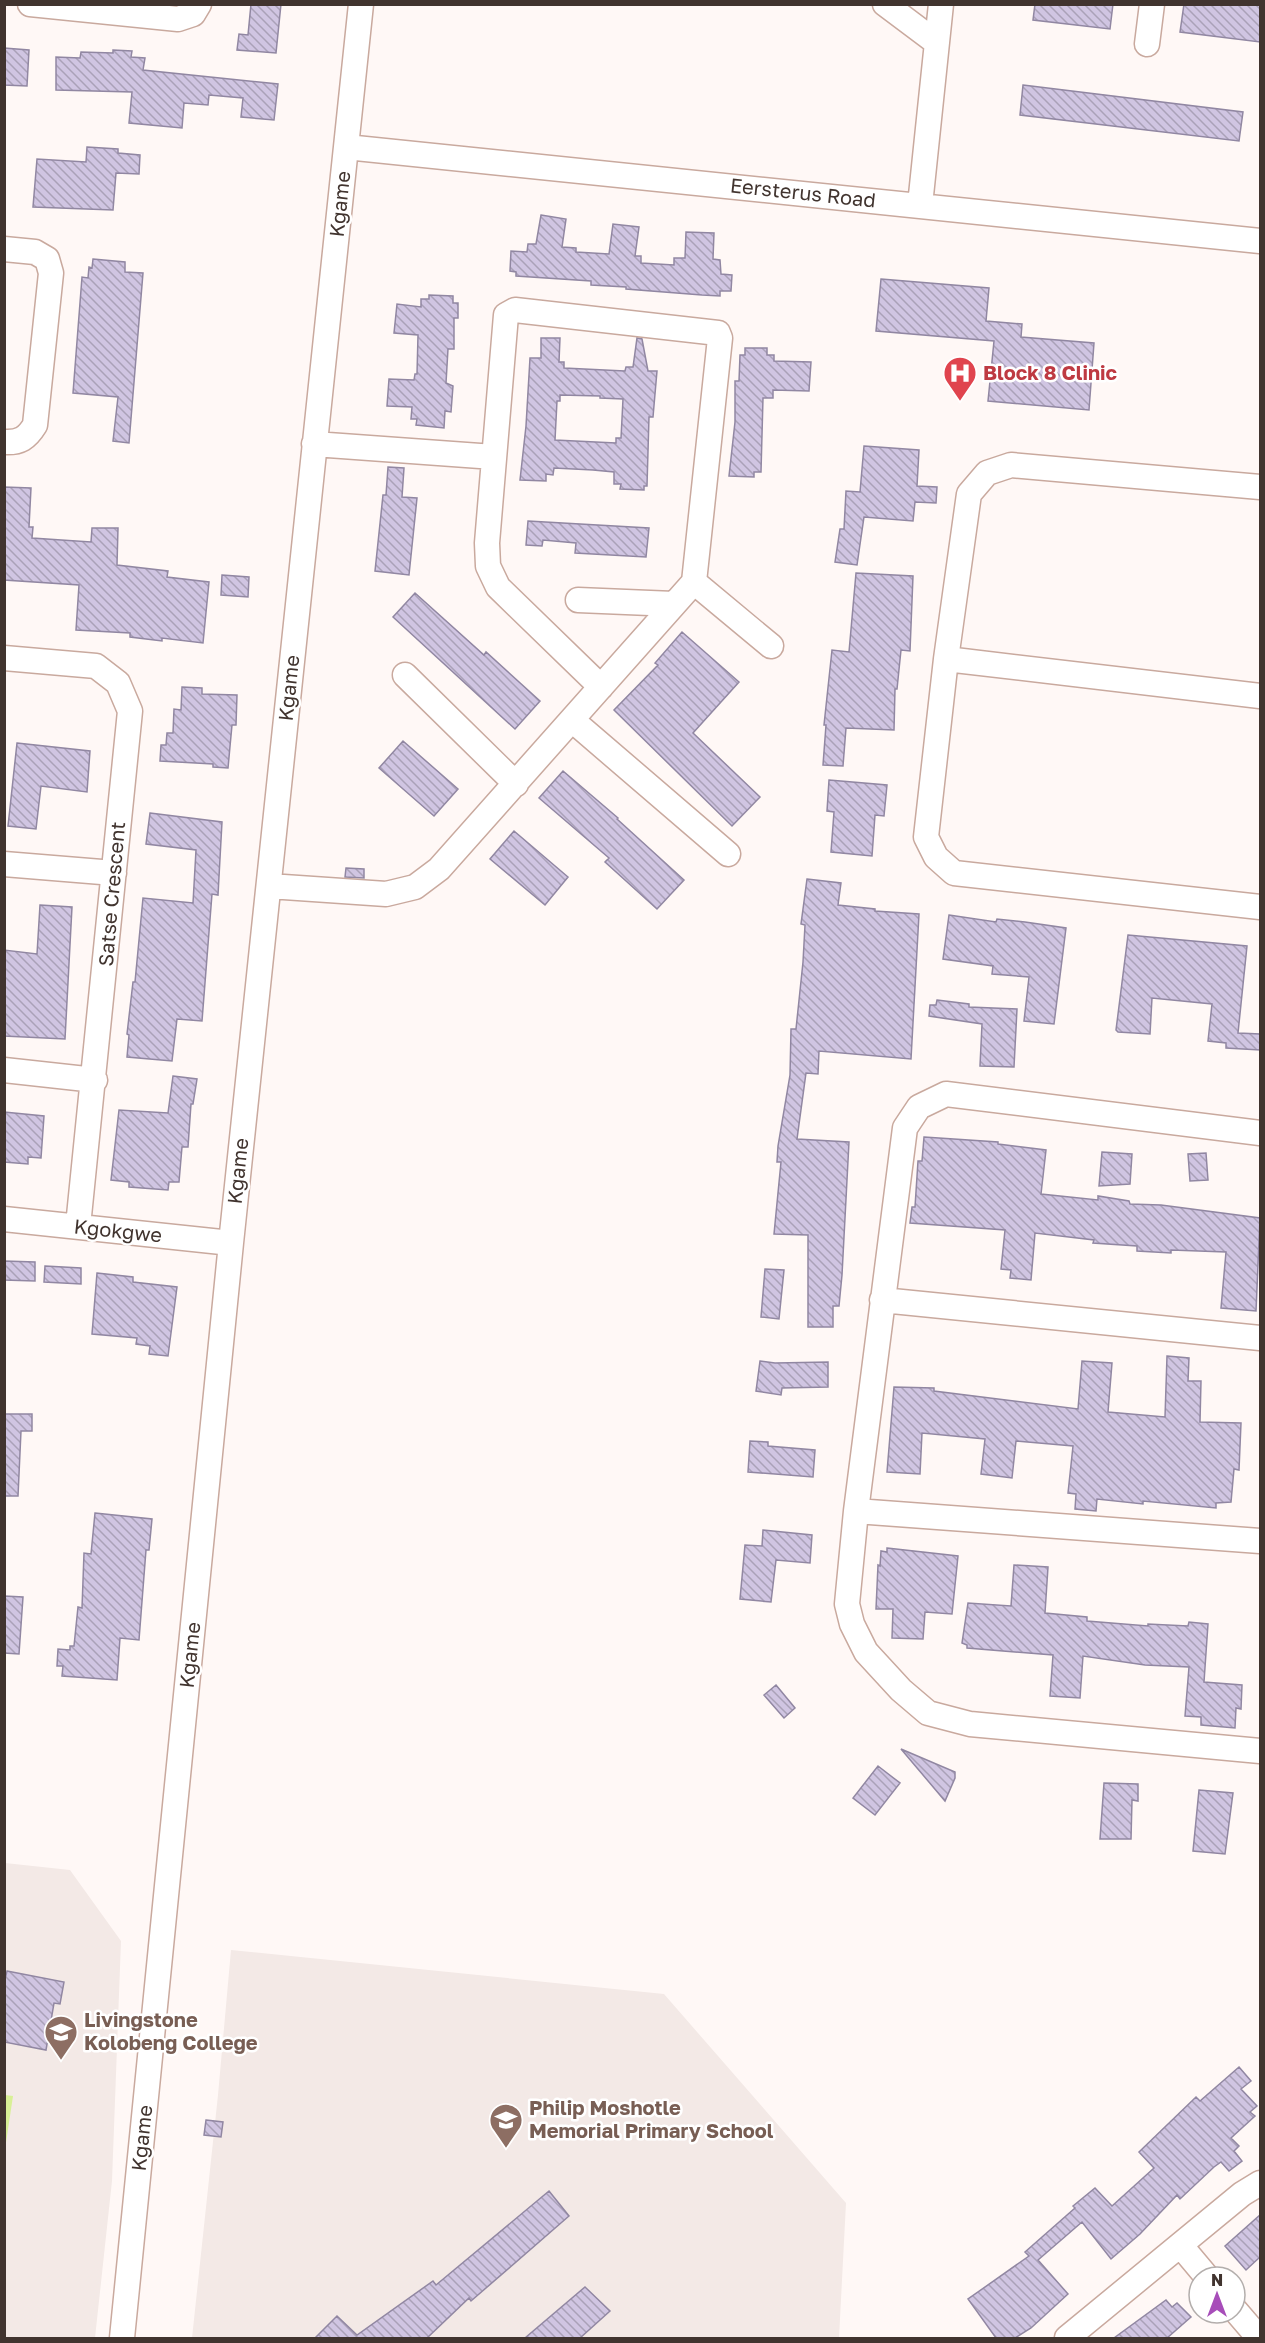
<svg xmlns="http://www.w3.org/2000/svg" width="1265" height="2343" font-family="'Golos Text',sans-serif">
  <defs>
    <pattern id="building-back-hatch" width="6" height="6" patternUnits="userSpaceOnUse" patternTransform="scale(1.5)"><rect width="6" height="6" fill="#d0c5e2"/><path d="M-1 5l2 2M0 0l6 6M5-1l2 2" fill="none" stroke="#aaa1b8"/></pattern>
  </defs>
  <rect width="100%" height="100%" fill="#fff8f6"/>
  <!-- built -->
  <path fill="#f3e9e6" d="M5,1863L70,1870L121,1941L112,2181L95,2338H5Z
    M231,1950L664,1994L846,2203L839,2338H192L218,2095Z"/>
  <!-- green -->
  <path fill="#d8f096" d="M5,2095L13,2096L5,2149L4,2095Z"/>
  <!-- building -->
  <path fill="url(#building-back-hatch)" stroke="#9187a2" stroke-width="1.5" fill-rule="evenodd" d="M251,4H281L276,53L237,50L239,34L248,35Z
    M1035,4H1113L1110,29L1033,20Z
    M1184,4H1260V42L1180,32Z
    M4,48L29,50L27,86L4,85Z
    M113,50L132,51L131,57L145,58L143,70L278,84L274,120L241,117L243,98L209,95L208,105L184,103L182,128L129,123L132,92L56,90V57L80,58L81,52L113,53Z
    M1023,85L1243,112L1239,141L1020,115Z
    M87,147L118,149V153L140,155L139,174L116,173L113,210L33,207L37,159L86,162Z
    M541,215L566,219L562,247L576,248V252L609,254L613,224L639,227L635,256H641V263L674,265V258H685L686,232L714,233L713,259L720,260L721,274L732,275L731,291H720V296L702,295L626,289V287L591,285V281L516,276V272L510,271L511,251L527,252L528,244H536Z
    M93,259L125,262V272L143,273L129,443L113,441L118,397L73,393L82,277L88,278L89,267L92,268Z
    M881,279L989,288L986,321L1022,324L1021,337L1094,343L1089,410L988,401L994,341L876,331Z
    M429,295L453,296V303H458V318H454V349H448L446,383L453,386L451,412L445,411L444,428L416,425L417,419H411L412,407L387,406L389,379L414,380L415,374H417L418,335L394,333L397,304L421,307V299H429Z
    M541,338H560L559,362H564V368L625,371L626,367H633L637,338L642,339L648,371H657L653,417H649L647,486H644V490L620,489L621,484H614V472L593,470L554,468L553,475L546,474V481L520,480L526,426L530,358H541ZM560,395L600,396V398L623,399L621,438H616V443L555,440L557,401H560Z
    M745,348H767V355H774V361L811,362L809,391L773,390V398H763L761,472H754V477L729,476L735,422V381H739L740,355H745Z
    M864,446L919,450L917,486L937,487L936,503L915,502L913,521L864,517L857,565L835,562L840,529H844L846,491L860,492Z
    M388,467L404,468L402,497L417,498L409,575L375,571L383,495H386Z
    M4,487L31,488L29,527H33L32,538L91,542L92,528H118L117,565L168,571L167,577L209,582L203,643L162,638V641L130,637V633L76,630L79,585L4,580Z
    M528,521L649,528L646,557L575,553L576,543L543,540L542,546L526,545Z
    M856,573L913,576L910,651L901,650L897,689H895L894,730L846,728L843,766L823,765L826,725H824L832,650L849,652Z
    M222,575L249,577L248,597L221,595Z
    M415,593L484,655L486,652L540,701L515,729L393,617Z
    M682,632L739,682L693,733L760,797L732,826L614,710L658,665L655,663Z
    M182,687L202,688V694L237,695L236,725H232L228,768L213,767V764L160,761L161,745H166L167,733H173L174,709L181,710Z
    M403,741L458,789L434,816L379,768Z
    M17,743L90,751L87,792L41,786L36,829L8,826Z
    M563,771L618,818L617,819L684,880L657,909L605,862L609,858L539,798Z
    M829,780L887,785L884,816L875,815L872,856L831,852L834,812L827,811Z
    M150,813L222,822L218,895L212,894L202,1021L177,1019L172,1061L127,1057L129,1035L127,1034L133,982H135L143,898L193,903L196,850L146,844Z
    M514,831L568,877L545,905L490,859Z
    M346,868L364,869V878L345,877Z
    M807,879L841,883L838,905L875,909V911L919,914L911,1059L819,1051L818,1074L806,1073L797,1139L849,1142L842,1275L839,1306H833V1327H808V1235L774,1234L781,1162H777L778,1146L790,1075L791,1029H796L803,962L805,925L801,924Z
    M40,905L72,907L65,1039L4,1036V950L37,954Z
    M949,915L996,922L997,919L1025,922L1066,928L1054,1024L1024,1021L1029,977L992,974L993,966L943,959Z
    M1128,935L1247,946L1238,1033L1260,1034V1050L1226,1048V1043L1208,1041L1212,1004L1152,998L1150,1034L1118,1032L1116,1030Z
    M937,1000L969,1004V1007L1017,1009L1014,1067L980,1066L982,1024L929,1016L930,1005H936Z
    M173,1076L197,1079L193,1104H191L188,1147H182L179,1182H169L168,1190L129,1187V1182L111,1180L119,1110L168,1113Z
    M4,1112L44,1116L41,1158L28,1157V1164L4,1162Z
    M924,1137L998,1142V1144L1046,1150L1041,1194L1098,1200V1196L1129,1201L1130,1204L1161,1205L1260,1218L1256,1311L1221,1308L1226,1252L1171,1250V1253L1137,1251V1246L1093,1243L1094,1240L1035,1233L1031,1280L1010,1278L1011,1270L1001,1269L1005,1230L910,1223L912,1207H915L918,1161H922Z
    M1102,1152L1132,1154L1130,1184L1099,1186Z
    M1206,1153L1208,1180L1190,1181L1188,1154Z
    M4,1261L35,1262V1281L4,1280Z
    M45,1266L81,1268V1284L44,1282Z
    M765,1269L784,1270L779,1319L761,1317Z
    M97,1273L133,1277V1282L177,1287L168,1356L149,1354L150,1346L136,1344L137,1338L92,1334Z
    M1167,1356L1189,1358L1188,1381H1201L1200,1422L1241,1423L1239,1470L1234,1469L1231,1502L1216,1503V1508L1143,1501V1504L1097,1499L1096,1511L1075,1509L1076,1494L1068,1493L1073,1446L1016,1441L1012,1478L981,1474L985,1439L922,1433L920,1474L887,1472L894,1387L934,1388V1391L1078,1409L1082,1361L1112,1363L1108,1412L1165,1417Z
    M760,1361L775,1363L828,1362V1387L782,1388L781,1395L756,1391Z
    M4,1414H32V1431H21L18,1496H4Z
    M750,1441L768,1442V1446L815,1450L813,1477L748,1472Z
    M95,1513L152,1519L149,1550H146L139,1640L120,1638L117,1680L62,1676L63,1666H57L58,1649L70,1650V1646H74L78,1607L82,1608L84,1553L91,1554Z
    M763,1530L812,1535L810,1563L776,1560L771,1602L740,1599L745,1545L762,1546Z
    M887,1548L958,1556L952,1614L925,1612L923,1639L892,1638L893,1609H876L878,1565L880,1566L881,1551L887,1552Z
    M1014,1565L1048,1567L1045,1613L1087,1617V1621L1148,1626V1624L1188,1626L1189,1622L1208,1624L1204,1682L1242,1685L1241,1709L1236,1708L1235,1728L1201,1725V1717L1185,1716L1189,1667L1145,1665L1083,1656L1080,1698L1050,1696L1053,1655L967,1648V1645L962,1643L968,1603L1011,1606Z
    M4,1596L23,1597L19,1654L4,1653Z
    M776,1685L795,1708L784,1718L764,1695Z
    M901,1749L955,1772V1778L945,1801Z
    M878,1766L900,1783L875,1815L853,1798Z
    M1104,1783L1138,1784V1801L1132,1800L1131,1839H1100Z
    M1199,1790L1233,1793L1225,1854L1193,1851Z
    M7,1971L64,1982L60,2004L54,2003L46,2050L4,2042V1983Z
    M1239,2067L1251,2081L1241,2089L1257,2106L1250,2112L1255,2116L1231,2138L1239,2146L1234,2151L1242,2161L1229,2171L1221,2162L1214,2167L1180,2199L1177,2195L1140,2234L1111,2259L1082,2222L1038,2260L1068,2294L1031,2328L1015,2338H996L968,2299L1029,2256L1025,2252L1075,2208L1073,2206L1095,2188L1112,2206L1154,2168L1139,2152L1196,2097L1200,2101Z
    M206,2120L223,2122L221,2137L204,2135Z
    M549,2191L569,2216L471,2301L469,2298L427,2338H315L337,2316L357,2335L433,2281L436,2285Z
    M1260,2215V2257L1246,2270L1225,2246Z
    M585,2287L610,2311L580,2338H525Z
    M1166,2300L1172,2307L1177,2303L1191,2317L1167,2338H1114Z"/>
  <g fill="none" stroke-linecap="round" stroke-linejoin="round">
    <!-- minor casing -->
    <g stroke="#c9a99e" stroke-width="27">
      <path id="minor" d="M30,4L178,19L193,14L199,4
        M885,4L937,43
        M1147,44L1152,4
        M346,147L1260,241
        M920,205L941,4
        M4,249L35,252L47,259L51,273L35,425C27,438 20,443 4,442
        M314,444L494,457
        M1260,487L1011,465L987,473L969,494L946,659L926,837L936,857L954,873L1260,907
        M694,582L771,646
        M578,600L674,604
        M4,658L96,666L118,683L130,711L78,1226
        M946,659L1260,696
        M405,675L516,784
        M572,720L728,854
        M4,864L114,873
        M269,886L386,894L415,887L439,869L694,582L720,338L718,333L515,310L506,315L487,543L488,566L498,587L601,687
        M4,1070L95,1080
        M1260,1133L946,1094L919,1107L905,1128L856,1511L847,1604L852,1624L866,1652L901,1690L928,1713L970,1724L1260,1751
        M4,1219L231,1243
        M882,1300L1260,1338
        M856,1511L1260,1541
        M1181,2246L1207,2277
        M1235,2310L1259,2338
        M122,2338L231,1243L361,4
        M1067,2338L1242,2194L1260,2183"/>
    </g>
    <!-- minor -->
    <use href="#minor" stroke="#fff" stroke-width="24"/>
  </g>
  <!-- icons -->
  <defs>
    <g id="hospital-pin" transform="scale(1.725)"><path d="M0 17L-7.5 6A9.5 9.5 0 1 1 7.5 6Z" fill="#e0444e" stroke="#fff"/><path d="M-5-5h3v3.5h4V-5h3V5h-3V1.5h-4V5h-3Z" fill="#fff"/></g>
    <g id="school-pin" transform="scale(1.725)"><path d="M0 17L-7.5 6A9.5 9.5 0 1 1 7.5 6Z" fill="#8d6e63" stroke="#fff"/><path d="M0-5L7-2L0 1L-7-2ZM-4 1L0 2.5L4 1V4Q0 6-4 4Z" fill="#fff"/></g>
  </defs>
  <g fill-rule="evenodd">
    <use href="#hospital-pin" x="960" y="373"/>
    <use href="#school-pin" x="61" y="2032"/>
    <use href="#school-pin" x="506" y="2120"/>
  </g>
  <g text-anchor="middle" stroke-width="5" stroke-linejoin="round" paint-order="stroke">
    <!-- street labels -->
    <g font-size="20" fill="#41342f" stroke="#fff">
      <text transform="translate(803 193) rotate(6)" y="7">Eersterus Road</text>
      <text transform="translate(340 204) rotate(-84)" y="7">Kgame</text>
      <text transform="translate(289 688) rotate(-84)" y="7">Kgame</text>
      <text transform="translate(112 894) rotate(-85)" y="7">Satse Crescent</text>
      <text transform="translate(238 1171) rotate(-84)" y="7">Kgame</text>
      <text transform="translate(118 1231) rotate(6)" y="7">Kgokgwe</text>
      <text transform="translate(190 1655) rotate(-84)" y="7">Kgame</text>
      <text transform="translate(142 2138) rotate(-84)" y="7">Kgame</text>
    </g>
    <!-- health labels -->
    <g font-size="20" font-weight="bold" fill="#be3a42" stroke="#fff" text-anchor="start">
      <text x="983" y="380">Block 8 Clinic</text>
    </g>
    <!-- education labels -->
    <g font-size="20" font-weight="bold" fill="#785e54" stroke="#fff" text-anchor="start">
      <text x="84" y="2027">Livingstone<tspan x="84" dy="23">Kolobeng College</tspan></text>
      <text x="529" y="2115">Philip Moshotle<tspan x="529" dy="23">Memorial Primary School</tspan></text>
    </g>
  </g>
  <!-- border -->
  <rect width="1265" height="2343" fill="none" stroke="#41342f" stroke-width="12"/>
  <!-- north arrow -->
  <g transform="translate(1217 2295)"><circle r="28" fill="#ffffff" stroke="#b3aeac" stroke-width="1.5"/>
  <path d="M0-4.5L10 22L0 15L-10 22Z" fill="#a74db9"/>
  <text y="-9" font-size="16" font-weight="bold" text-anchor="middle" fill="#41342f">N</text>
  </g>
</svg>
